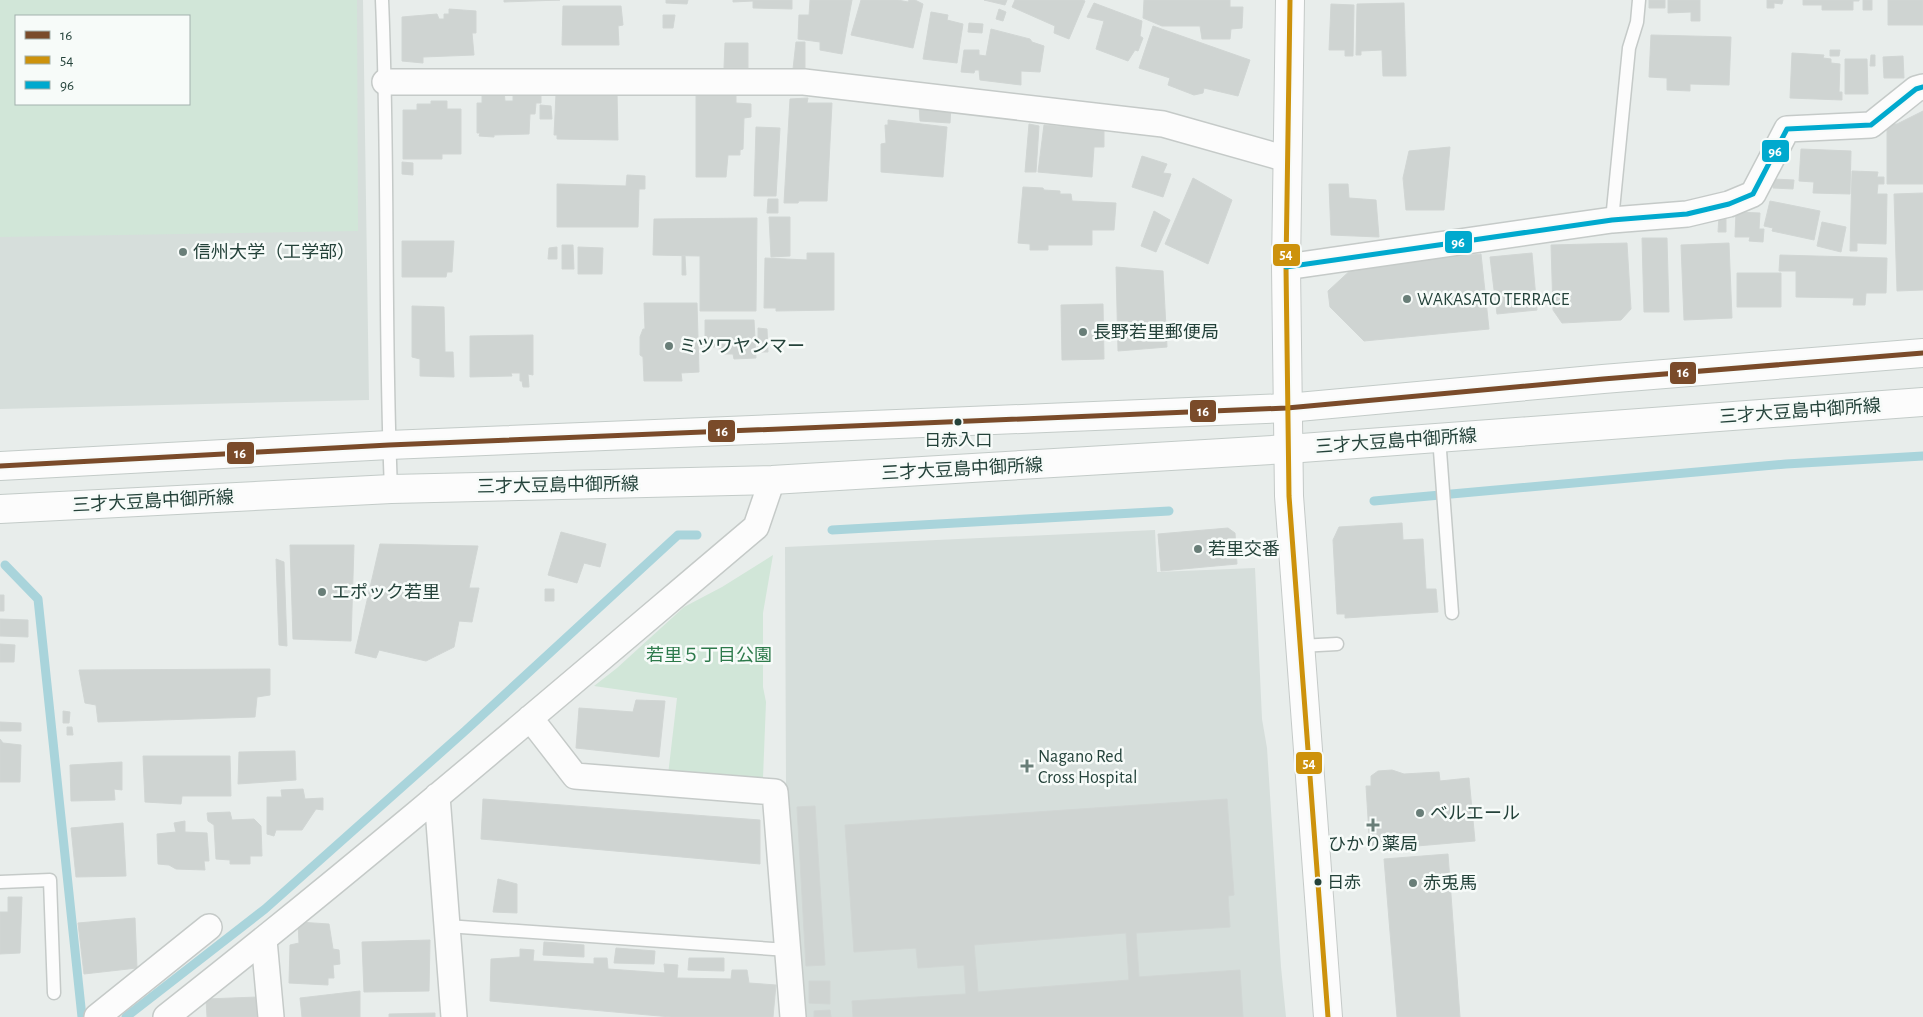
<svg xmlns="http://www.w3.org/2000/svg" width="1923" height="1017" font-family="'Alegreya Sans','Noto Sans JP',sans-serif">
  <rect width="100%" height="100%" fill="#e8edeb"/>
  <!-- built -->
  <path fill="#d6dedb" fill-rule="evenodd" d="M0,0H363L369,400L0,409ZM16,16H189V104H16Z
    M1155,530L1157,572L1255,568L1262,719L1267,748L1281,967L1286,1017H804L786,784L785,547Z"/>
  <!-- green -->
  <path fill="#d1e6d8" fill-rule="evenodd" d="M0,0H357L358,231L0,237ZM189,16V104H16V16Z
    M773,555L763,613V687L766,702L763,778L668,775L677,698L594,686L617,668L684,607L722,587Z"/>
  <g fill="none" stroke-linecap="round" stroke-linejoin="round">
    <!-- stream -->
    <path stroke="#a9d4db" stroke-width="9" d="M1374,501L1786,464L1923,456
      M832,530L1169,511
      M5,565L38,599L82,1017
      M126,1017L265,909L465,731L678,535H697"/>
  </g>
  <!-- building -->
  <path fill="#cfd4d2" stroke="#d1d6d4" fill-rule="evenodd" d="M504,0H560L504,2Z
    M666,0H688L687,4L666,3Z
    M733,0H792V9L753,8V1L733,2Z
    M810,0H852L842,54L820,50V42L798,39L799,15H809Z
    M861,0H898L908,2L909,0H915L923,4L913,48L851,35Z
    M984,0H1007L1005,5Z
    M1015,0H1083L1085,1L1069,39L1054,33L1055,26L1012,7Z
    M1144,0H1230V7H1243L1242,28L1231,29L1230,39H1202L1200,26H1162L1143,18Z
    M1649,0H1665V8H1649Z
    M1668,0H1700V21H1691V12L1668,13Z
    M1767,0H1783L1782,4L1774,3V8H1767Z
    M1803,0H1859V1H1853V10H1822V5H1803Z
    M1863,0H1872V10H1863Z
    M1888,0H1923V25H1888Z
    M1094,3L1142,21L1140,36L1143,38L1138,51L1135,50L1128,61L1096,49L1104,21L1087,17Z
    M1404,3L1406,76H1383L1382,50L1361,51V55H1356L1357,4Z
    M1331,4L1354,5L1353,56H1345V50H1329Z
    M563,6H621L623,25L618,26L619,45H562Z
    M449,9L476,11V33H472L474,55L423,57V63L402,61V17L437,14L439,19H444V14H449Z
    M999,9L1006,12L1003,21L996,19Z
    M931,12L948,15L947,20L963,24L957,63L923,59Z
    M663,15H675L673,28H663Z
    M969,23L983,24L982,33L968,32Z
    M1153,26L1250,60L1238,96L1204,88L1203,93L1194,95L1168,85L1170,78L1139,68Z
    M991,29L1030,39L1032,42L1044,46L1040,72L1021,71V85L980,80L979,70H975L974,73L961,72L964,50H979V55L986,56Z
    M1651,35L1731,37L1729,85L1690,84V91L1667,90V78L1649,77Z
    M796,42H805V69H793Z
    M725,43H748V68H724Z
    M1830,50H1840L1839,56H1830Z
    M1792,53L1824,55L1823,58L1831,59V63L1840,64L1839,92H1842V100L1790,98Z
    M1871,55H1875V66H1870Z
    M1903,56L1904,78H1884L1883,57Z
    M1845,59H1867L1868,94H1845Z
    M489,91H504L505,101H513V92L541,91V103H536L535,114H530L529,134L494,135V137L479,136L480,133H477V103H482V94L489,95Z
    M594,91L617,92L618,140L557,139V135H554L556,94H583V96L594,95Z
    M698,91L736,94V103L751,104V117L744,118L743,149L740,150V155H728L726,177H696V95H698Z
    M808,98L807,103H832L827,201H799L798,203H784L790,99Z
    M431,101H447V109H461V154H442V159H403V110H417V104H431Z
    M919,104L951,106L950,123L920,121Z
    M540,105L551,106L552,119H540Z
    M1923,111V184H1887V124H1897Z
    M888,120L947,127L943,177L881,172V144L886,143L885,125H888Z
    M1029,124L1039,126L1036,172H1025Z
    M1044,125L1104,130V147H1094L1092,177L1038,172Z
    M756,127L780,128L776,196H754Z
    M1450,147L1444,210H1406L1403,178L1409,151Z
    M1801,149L1851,151L1850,194L1813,193L1814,182L1799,181Z
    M1142,156L1167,164L1163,173L1171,174L1163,197L1132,187Z
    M402,162L413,163V175L402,174Z
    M1852,171L1878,172L1877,177H1884V184H1878L1877,194H1887L1886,244L1857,243V251H1850Z
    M627,175L645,176V189H639L638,227H557V184L626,186Z
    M1193,178L1232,200L1208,264L1165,244Z
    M1773,179L1794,180L1793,189L1773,188Z
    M1329,184H1348L1349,198L1376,200L1379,237L1331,235Z
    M1023,187L1043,188L1044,190L1060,191V194H1071L1072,201L1116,203L1114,230H1092V245H1048V250H1030V244L1018,243Z
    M1923,193V290L1897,291L1894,194Z
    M768,199H778V213H767Z
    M1770,201L1820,211L1814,240L1772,231L1773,228L1764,226Z
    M1154,211L1170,220L1156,252L1141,246Z
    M1736,212L1760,213L1759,229H1764L1763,242L1749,241L1750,237H1735Z
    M1719,216H1726V232H1718Z
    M769,217H790V256L771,257Z
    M757,218L756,311H700V256L653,255L654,219Z
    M1822,222L1846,227L1841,252L1817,246Z
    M1642,238H1667L1669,312H1644Z
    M402,241H454L452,272H447L446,277H402Z
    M1627,243L1631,309L1621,320L1562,323L1553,310L1551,245Z
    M1729,243L1732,318L1684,320L1681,245Z
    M562,245H573L574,269H562Z
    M557,247V259H548L549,248Z
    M578,247L603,248L602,274H578Z
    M807,253H834V310L776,311V308H764L765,258L807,260Z
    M1532,253L1537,310L1497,314L1490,257Z
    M1481,254L1489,329L1364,341L1330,307L1328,291L1354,267Z
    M1780,255L1887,258L1886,293H1866L1865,305H1853L1854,298L1796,297V271H1779Z
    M682,256H685L686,275H682Z
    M1116,267L1163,271L1167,347L1118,351Z
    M1737,273H1781V307H1737Z
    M644,303H697L699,372L681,373L682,381H644L643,357L640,355V337L643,329H645Z
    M1103,304L1104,359L1062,360L1061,305Z
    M412,306L444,307L445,352H453L454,377L420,376V359L412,357Z
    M705,320H754L756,358L734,359L733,354H720L719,347H705Z
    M758,328L767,329L768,352H758Z
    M533,335V375L528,374L529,387H523L522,381H520V373H511L512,376L470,377V336Z
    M1402,523L1403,540L1423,539L1426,589H1436L1438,612L1345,618V614H1337L1333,540L1339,527Z
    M1228,528L1235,533L1237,564L1161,571L1158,534Z
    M561,532L606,544L600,567L584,563L577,583L548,575Z
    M380,544L478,546L469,588H479L472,622L459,621L454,647L426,661L379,650L376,658L355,653Z
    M290,545H354L351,641L293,639Z
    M276,559L284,562L287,646L279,645Z
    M545,589H554V601H545Z
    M0,595H4V611H0Z
    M0,619L28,620V637L0,636Z
    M0,644L15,645L14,662H0Z
    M270,669V695L257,697L255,717L98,722L96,705L85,703L79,670Z
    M636,700L665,701L659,757L576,748L579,708L633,712Z
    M63,711L70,712L69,723H63Z
    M0,722L21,723V731H0Z
    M67,727H72L73,735H67Z
    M0,739L3,743L21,745L20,782H0Z
    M295,751L296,780L238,784L239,752Z
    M143,756H230L231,796H182L181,804L145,802Z
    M122,762V790L114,789L115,800L71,801L70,765Z
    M1392,770L1404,774L1439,772L1440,781L1469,778L1475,841L1370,850L1366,786H1371V776L1378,771Z
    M303,789L305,799L323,798V810L316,809L302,830H276L274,836L267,834V797H282L281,790Z
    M483,799L760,820V864L481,839Z
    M1227,799L1234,895L1228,896L1230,927L1136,933L1139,977L1240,970L1243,1017H853L852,1001L966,994L964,965L918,968L916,948L854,952L845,825ZM1126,933L1129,980L978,992L974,945Z
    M815,806L825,965L806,966L797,807Z
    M230,812L232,820L254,819L261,826L262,856H250V864H230V860L216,859L214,825L208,821L207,813Z
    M185,821V832L207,833L209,861H204L205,870L176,869L169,865L158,864L157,834L176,832L174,823Z
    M123,823L126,876L76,877L71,828Z
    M1448,854L1460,1017H1397L1384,859Z
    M498,879L517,884V913L493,912Z
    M8,897H22L20,953L0,954V912H8Z
    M135,918L137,968L84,974L78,923Z
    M298,922L329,924L333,949L339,950L340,964L333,965L334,978H328V985L289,983L290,945L299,943Z
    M430,940L429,991L364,992L362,942Z
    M544,942L584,945V957L543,955Z
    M616,948L655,951L654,964L614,963Z
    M520,949L534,950L533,961L594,964V958H607L608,969L665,973L664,964L678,965L677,978L731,979L732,970H747L749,983L776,985L773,1017H671L490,1001L491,959L520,957Z
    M689,958H724V971L688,970Z
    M809,981H830V1004L809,1003Z
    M360,991V1017H302L300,998Z
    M257,997V1017H207L206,999Z
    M830,1010L831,1017H814V1011Z
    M435,1013V1017H389V1014Z"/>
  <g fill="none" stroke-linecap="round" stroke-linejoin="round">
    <!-- service casing -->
    <g stroke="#c5cac8" stroke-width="15">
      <path id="service" d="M382,0C389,163 384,326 391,489
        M1612,220L1629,48L1637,22L1639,0
        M1439,437L1452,613
        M1300,646L1337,644
        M0,882L50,880L54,993
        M447,926L788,950"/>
    </g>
    <!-- minor casing -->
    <g stroke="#c5cac8" stroke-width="28">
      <path id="minor" d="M385,82H804L1163,124L1287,159
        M1286,267L1612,220L1687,214L1729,204L1753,194L1787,129L1871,125L1916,89L1923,87
        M530,718L575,776L775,792L793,1017
        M437,796L454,1017
        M264,940L271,1017
        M97,1017L209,927
        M166,1017C367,859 561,692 756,527L772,480"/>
    </g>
    <!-- tertiary casing -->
    <g stroke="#c5cac8" stroke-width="30">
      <path id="tertiary" d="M1290,0L1286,267L1289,496L1328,1017"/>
    </g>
    <!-- secondary casing -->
    <g stroke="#c3cbc8" stroke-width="30">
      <path id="secondary" d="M0,466L389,445L1287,408L1603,379L1923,353
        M0,509L391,489L772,480L1288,449L1923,402"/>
    </g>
    <!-- service -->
    <use href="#service" stroke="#fcfcfc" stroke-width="12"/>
    <!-- minor -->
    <use href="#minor" stroke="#fcfcfc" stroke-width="25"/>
    <!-- tertiary -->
    <use href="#tertiary" stroke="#fcfcfc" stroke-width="28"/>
    <!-- secondary -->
    <use href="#secondary" stroke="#fcfcfc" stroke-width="28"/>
    <!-- bus-1 casing -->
    <g stroke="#f7fbf9" stroke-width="9">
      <path id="bus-1" d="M0,466L389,445L1287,408L1603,379L1923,353"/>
    </g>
    <!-- bus-2 casing -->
    <g stroke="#f7fbf9" stroke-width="9">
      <path id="bus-2" d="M1290,0L1286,267L1289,496L1328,1017"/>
    </g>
    <!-- bus-3 casing -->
    <g stroke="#f7fbf9" stroke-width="9">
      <path id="bus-3" d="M1286,267L1612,220L1687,214L1729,204L1753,194L1787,129L1871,125L1916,89L1923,87"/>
    </g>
    <!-- bus-1 -->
    <use href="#bus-1" stroke="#7a4b2a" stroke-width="5"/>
    <!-- bus-2 -->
    <use href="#bus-2" stroke="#cd920c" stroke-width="5"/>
    <!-- bus-3 -->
    <use href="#bus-3" stroke="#00a9ce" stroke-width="5"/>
  </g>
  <!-- markers -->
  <g fill="#697e78" stroke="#f7fbf9" stroke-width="2">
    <circle cx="183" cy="252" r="5"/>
    <circle cx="1407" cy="299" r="5"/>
    <circle cx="1083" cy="332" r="5"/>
    <circle cx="669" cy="346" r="5"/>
    <circle cx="1198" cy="549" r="5"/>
    <circle cx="322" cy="592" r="5"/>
    <path d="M1024.5 758.5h5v5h5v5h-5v5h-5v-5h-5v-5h5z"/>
    <circle cx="1420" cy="813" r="5"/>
    <path d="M1370.5 817.5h5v5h5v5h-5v5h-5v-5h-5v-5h5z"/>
    <circle cx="1413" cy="883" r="5"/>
  </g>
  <g fill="#24423a" stroke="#f7fbf9" stroke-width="2">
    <circle cx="958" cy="422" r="4.5"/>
    <circle cx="1318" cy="882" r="4.5"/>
  </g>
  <g text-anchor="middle" stroke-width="5" stroke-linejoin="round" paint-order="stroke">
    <!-- bus labels -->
    <g font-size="17" fill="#24423a" stroke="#f7fbf9">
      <text x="958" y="446">日赤入口</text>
      <text x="1327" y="888" text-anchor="start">日赤</text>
    </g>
    <!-- poi labels -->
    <g font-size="18" fill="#24423a" stroke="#f7fbf9" text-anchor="start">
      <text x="193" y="258">信州大学（工学部）</text>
      <text x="1417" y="305">WAKASATO TERRACE</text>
      <text x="1093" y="338">長野若里郵便局</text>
      <text x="679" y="352">ミツワヤンマー</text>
      <text x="1208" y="555">若里交番</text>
      <text x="332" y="598">エポック若里</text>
      <text x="1038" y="762">Nagano Red<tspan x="1038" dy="21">Cross Hospital</tspan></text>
      <text x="1430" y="819">ベルエール</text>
      <text x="1373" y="850" text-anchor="middle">ひかり薬局</text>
      <text x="1423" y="889">赤兎馬</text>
    </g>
    <!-- street labels -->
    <g font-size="18" fill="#24423a" stroke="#f7fbf9">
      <text transform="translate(1800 411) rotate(-4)" y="6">三才大豆島中御所線</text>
      <text transform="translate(1396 441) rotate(-4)" y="6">三才大豆島中御所線</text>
      <text transform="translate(962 469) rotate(-3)" y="6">三才大豆島中御所線</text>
      <text transform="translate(558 485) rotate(-1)" y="6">三才大豆島中御所線</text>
      <text transform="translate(153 501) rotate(-3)" y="6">三才大豆島中御所線</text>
    </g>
    <!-- park labels -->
    <g font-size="18" fill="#2d7a4b" stroke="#f7fbf9">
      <text x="709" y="661">若里５丁目公園</text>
    </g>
  </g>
  <g stroke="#f7fbf9" stroke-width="2">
    <rect x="1761" y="139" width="29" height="24" rx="5" fill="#00a9ce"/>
    <rect x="1444" y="230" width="29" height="24" rx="5" fill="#00a9ce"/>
    <rect x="1272" y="243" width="29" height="24" rx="5" fill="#cd920c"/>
    <rect x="1669" y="361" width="28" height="24" rx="5" fill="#7a4b2a"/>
    <rect x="1189" y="399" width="28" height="24" rx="5" fill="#7a4b2a"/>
    <rect x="707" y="419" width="29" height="24" rx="5" fill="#7a4b2a"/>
    <rect x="226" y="441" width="29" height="24" rx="5" fill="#7a4b2a"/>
    <rect x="1295" y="751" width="28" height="24" rx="5" fill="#cd920c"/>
  </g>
  <g font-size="14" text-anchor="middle" font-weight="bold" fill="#fff">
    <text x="1775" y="156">96</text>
    <text x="1458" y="247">96</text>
    <text x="1286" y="259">54</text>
    <text x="1683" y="377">16</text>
    <text x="1203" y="416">16</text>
    <text x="722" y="436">16</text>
    <text x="240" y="458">16</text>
    <text x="1309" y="768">54</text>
  </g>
  <!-- legend -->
  <rect x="15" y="15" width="175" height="90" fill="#f7fbf9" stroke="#a3b1ad"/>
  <rect x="25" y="31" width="25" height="8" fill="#7a4b2a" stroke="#a3b1ad"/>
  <text x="60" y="40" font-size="15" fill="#24423a">16</text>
  <rect x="25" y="56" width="25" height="8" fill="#cd920c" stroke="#a3b1ad"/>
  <text x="60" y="65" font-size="15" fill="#24423a">54</text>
  <rect x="25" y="81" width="25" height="8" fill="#00a9ce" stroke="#a3b1ad"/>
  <text x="60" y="90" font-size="15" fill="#24423a">96</text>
</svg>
